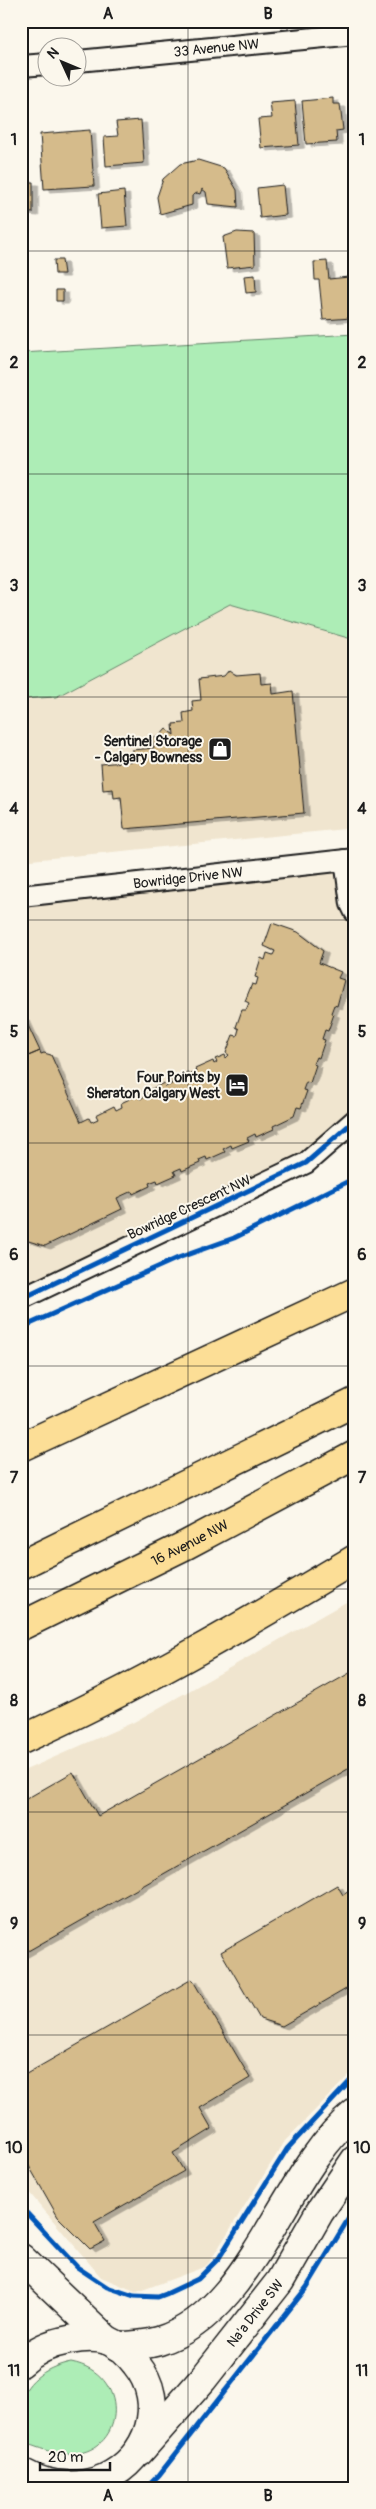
<svg xmlns="http://www.w3.org/2000/svg" width="376" height="2509" font-family="Pangolin,sans-serif">
  <defs>
    <filter id="shadow"><feDropShadow dx="5.5" dy="3" stdDeviation="0" flood-color="#0004"/></filter>
  </defs>
  <rect width="100%" height="100%" fill="#fbf7ec"/>
  <filter id="ink" filterUnits="userSpaceOnUse"><feTurbulence type="fractalNoise" baseFrequency=".02" numOctaves="2"/><feDisplacementMap in="SourceGraphic" scale="10" xChannelSelector="R" yChannelSelector="G"/><feConvolveMatrix kernelMatrix="1 2 1 2 8 2 1 2 1" color-interpolation-filters="sRGB"/></filter>
  <g filter="url(#ink)">
    <!-- built -->
    <path fill="#f0e5cf" d="M230,604L355,640V828L21,861V699L56,697Z
      M355,859V1120L306,1163L21,1299V896Z
      M355,1597V2069L285,2141L207,2266L137,2292L101,2277L21,2183V1772L134,1722Z"/>
    <!-- green -->
    <path fill="#adedb6" stroke="#648469" d="M355,334V640L230,604L56,697L21,699V353Z
      M71,2362C130,2373 127,2450 73,2454C56,2456 38,2447 21,2442C21,2429 19,2415 21,2402C26,2379 50,2366 71,2362Z"/>
    <!-- building -->
    <path fill="#d5bb8b" stroke="#1c1c1c" filter="url(#shadow)" d="M333,98V104H340L343,130L336,131L337,142L306,144L302,101Z
      M295,101L299,145L261,148L258,119L272,118L270,103Z
      M141,120L144,163L106,166L104,137L118,136L116,122Z
      M90,130L94,186L44,189L40,134Z
      M198,160L224,168L237,190L238,207L208,204L206,192L202,189L200,194L197,193L192,196V205L160,214L157,197L163,179L180,164Z
      M21,182H33V213L21,212Z
      M283,185L286,215L260,218L257,188Z
      M124,191L127,226L101,228L98,194Z
      M237,232L254,233L255,265L227,268L223,237Z
      M54,260H62L64,274H55Z
      M327,261L329,279L349,277L352,318L323,320L319,280H315L314,262Z
      M255,275L256,292L246,293L244,276Z
      M56,290H63V301H56Z
      M229,670L236,675L260,673L261,684L272,683L273,694L293,691L304,813L124,829L121,797L114,798L113,789L103,790L101,764L133,761L132,750L154,748L152,737H159L166,729L174,735L173,724L184,723L183,713L193,711L192,701L201,700L199,679L224,676Z
      M272,923L298,932L323,951L319,963L341,972L338,978L344,980L337,1006L334,1005L331,1013L334,1014L328,1031L325,1030L322,1039L325,1040L319,1058L316,1057L313,1064L316,1065L310,1083L306,1082L303,1090L307,1091L301,1108L297,1107L294,1116L273,1126L274,1129L256,1137L255,1134L247,1138L249,1141L232,1148L231,1145L223,1149L225,1152L207,1160L206,1157L199,1160L200,1163L182,1171L181,1168L174,1171L176,1175L158,1183L157,1180L149,1183L150,1186L133,1194L132,1191L117,1198L122,1209L45,1246L25,1240L21,1228V1059L40,1051L41,1054L44,1053L51,1055L81,1122L89,1118L91,1122L98,1119L96,1115L114,1106L116,1110L122,1107L121,1103L138,1095L140,1099L147,1095L145,1092L164,1083L165,1087L172,1084L170,1080L188,1072L189,1075L196,1072L195,1069L213,1061L214,1064L217,1062L215,1059L225,1055L226,1058L229,1055L226,1053L233,1035L237,1036L239,1029L236,1027L242,1010H246L249,1003L245,1001L252,984L256,985L258,978L255,977L261,958L265,960L267,953L273,955L275,951L264,946Z
      M24,1017L40,1051L21,1059V1018Z
      M355,1670V1765L21,1955V1802L73,1772L98,1816Z
      M337,1885L343,1895L355,1887V1989L353,1985L282,2026L260,2019L221,1952Z
      M192,1979L250,2078L200,2108L212,2129L173,2153L184,2171L94,2222L105,2241L90,2249L58,2217L21,2152V2077Z"/>
    <g fill="none" stroke-linecap="round" stroke-linejoin="round">
      <!-- street casing -->
      <g stroke="#1c1c1c" stroke-width="24">
        <g id="street">
          <path id="s1" d="M78,61L355,34"/>
          <path d="M21,66L48,64"/>
          <path d="M345,860L351,904L355,912"/>
          <path id="s2" d="M21,896L355,859"/>
          <path d="M21,1299L306,1163L355,1120"/>
        </g>
      </g>
      <!-- secondary casing -->
      <g stroke="#1c1c1c" stroke-width="31">
        <g id="secondary">
          <path d="M21,2258L107,2340"/>
          <path d="M117,2346C131,2346 145,2345 159,2341C253,2312 282,2172 355,2113"/>
          <path d="M21,2363C34,2351 52,2343 69,2340C80,2338 95,2336 107,2340C118,2344 129,2355 136,2364C168,2403 149,2458 105,2478C77,2490 48,2487 21,2472"/>
          <path id="s3" d="M139,2452L203,2379L280,2281L319,2213L355,2160"/>
        </g>
      </g>
      <!-- highway casing -->
      <g stroke="#1c1c1c" stroke-width="31">
        <g id="highway">
          <path d="M21,1447L355,1292"/>
          <path d="M21,1565L355,1402"/>
          <path id="s4" d="M21,1626L186,1545L355,1455"/>
          <path d="M21,1740C137,1688 246,1624 355,1559"/>
        </g>
      </g>
      <!-- street -->
      <use href="#street" stroke="#fbf7ec" stroke-width="20"/>
      <!-- secondary -->
      <use href="#secondary" stroke="#fbf7ec" stroke-width="28"/>
      <!-- highway -->
      <use href="#highway" stroke="#fcde96" stroke-width="28"/>
      <!-- cycleway casing -->
      <g stroke="#fbf7ec" stroke-width="8">
        <path id="cycleway" d="M21,1299L306,1163L355,1120
          M21,1328L178,1258L234,1238L355,1178
          M21,2207L77,2267L107,2287L134,2296L158,2297L166,2294L198,2279L219,2258L287,2149L355,2076
          M146,2488L159,2475L307,2287L355,2208"/>
      </g>
      <!-- cycleway -->
      <use href="#cycleway" stroke="#0057b8" stroke-width="5"/>
    </g>
  </g>
  <!-- grid -->
  <path fill="none" stroke="#1c1c1c" stroke-width="1" stroke-opacity="0.55" d="M188,21V2488M21,251H355M21,474H355M21,697H355M21,920H355M21,1143H355M21,1366H355M21,1589H355M21,1812H355M21,2035H355M21,2258H355"/>
  <!-- icons -->
  <defs>
    <g id="shop-square" transform="scale(1.25)"><rect x="-9" y="-9" width="18" height="18" rx="4" fill="#1c1c1c" stroke="#fbf7ec"/><path d="M-5-2.5h2.3a2.7 3.5 0 0 1 5.4 0H5L5.5 6h-11ZM-1.5-2.5h3a1.5 2.3 0 0 0-3 0Z" fill="#fff"/></g>
    <g id="hotel-square" transform="scale(1.25)"><rect x="-9" y="-9" width="18" height="18" rx="4" fill="#1c1c1c" stroke="#fbf7ec"/><path d="M-6-4.5h1.5V1H6V5H4.5V3h-9V5H-6ZM-4 0a1.8 1.8 0 1 1 3.6 0ZM.5 0V-2.5h3Q6-2.5 6 0Z" fill="#fff"/></g>
  </defs>
  <g fill-rule="evenodd">
    <use href="#shop-square" x="220" y="749"/>
    <use href="#hotel-square" x="237" y="1085"/>
  </g>
  <g text-anchor="middle" stroke-width="4" stroke-linejoin="round" paint-order="stroke">
    <!-- street labels -->
    <g font-size="14" fill="#1c1c1c" stroke="#fbf7ec">
      <text dy="5" stroke="none"><textPath href="#s1" startOffset="139">33 Avenue NW</textPath></text>
      <text dy="5" stroke="none"><textPath href="#s2" startOffset="168">Bowridge Drive NW</textPath></text>
      <text transform="translate(189 1207) rotate(-25)" y="5">Bowridge Crescent NW</text>
      <text dy="5" stroke="none"><textPath href="#s4" startOffset="188">16 Avenue NW</textPath></text>
      <text dy="5" stroke="none"><textPath href="#s3" startOffset="181">Na'a Drive SW</textPath></text>
    </g>
    <!-- poi labels -->
    <g font-size="14" font-weight="bold" fill="#1c1c1c" stroke="#fbf7ec" text-anchor="end">
      <text x="202" y="746">Sentinel Storage<tspan x="202" dy="16">- Calgary Bowness</tspan></text>
      <text x="220" y="1082">Four Points by<tspan x="220" dy="16">Sheraton Calgary West</tspan></text>
    </g>
  </g>
  <!-- margin -->
  <rect width="376" height="2509" fill="none" stroke="#fbf7ec" stroke-width="55"/>
  <!-- north arrow -->
  <g transform="translate(62 62) rotate(314)"><circle r="24" fill="#fbf7ec" stroke="#a29f99"/>
  <path d="M0-4L9 19L0 12L-9 19Z" fill="#1c1c1c"/>
  <text y="-8" font-size="14" font-weight="bold" text-anchor="middle" fill="#1c1c1c">N</text>
  </g>
  <!-- scale -->
  <path d="M40 2462v8h70v-8" fill="none" stroke="#1c1c1c" stroke-width="2.5"/>
  <text x="48" y="2462" font-size="15" fill="#1c1c1c" stroke="#fbf7ec" stroke-width="4" paint-order="stroke">20 m</text>
  <rect x="28" y="28" width="320" height="2454" fill="none" stroke="#1c1c1c" stroke-width="2"/>
  <g font-size="16" text-anchor="middle" font-weight="bold" fill="#1c1c1c">
    <text x="108" y="19">A</text>
    <text x="268" y="19">B</text>
    <text x="14" y="145">1</text>
    <text x="362" y="145">1</text>
    <text x="14" y="368">2</text>
    <text x="362" y="368">2</text>
    <text x="14" y="591">3</text>
    <text x="362" y="591">3</text>
    <text x="14" y="814">4</text>
    <text x="362" y="814">4</text>
    <text x="14" y="1037">5</text>
    <text x="362" y="1037">5</text>
    <text x="14" y="1260">6</text>
    <text x="362" y="1260">6</text>
    <text x="14" y="1483">7</text>
    <text x="362" y="1483">7</text>
    <text x="14" y="1706">8</text>
    <text x="362" y="1706">8</text>
    <text x="14" y="1929">9</text>
    <text x="362" y="1929">9</text>
    <text x="14" y="2153">10</text>
    <text x="362" y="2153">10</text>
    <text x="14" y="2376">11</text>
    <text x="362" y="2376">11</text>
    <text x="108" y="2501">A</text>
    <text x="268" y="2501">B</text>
  </g>
</svg>
